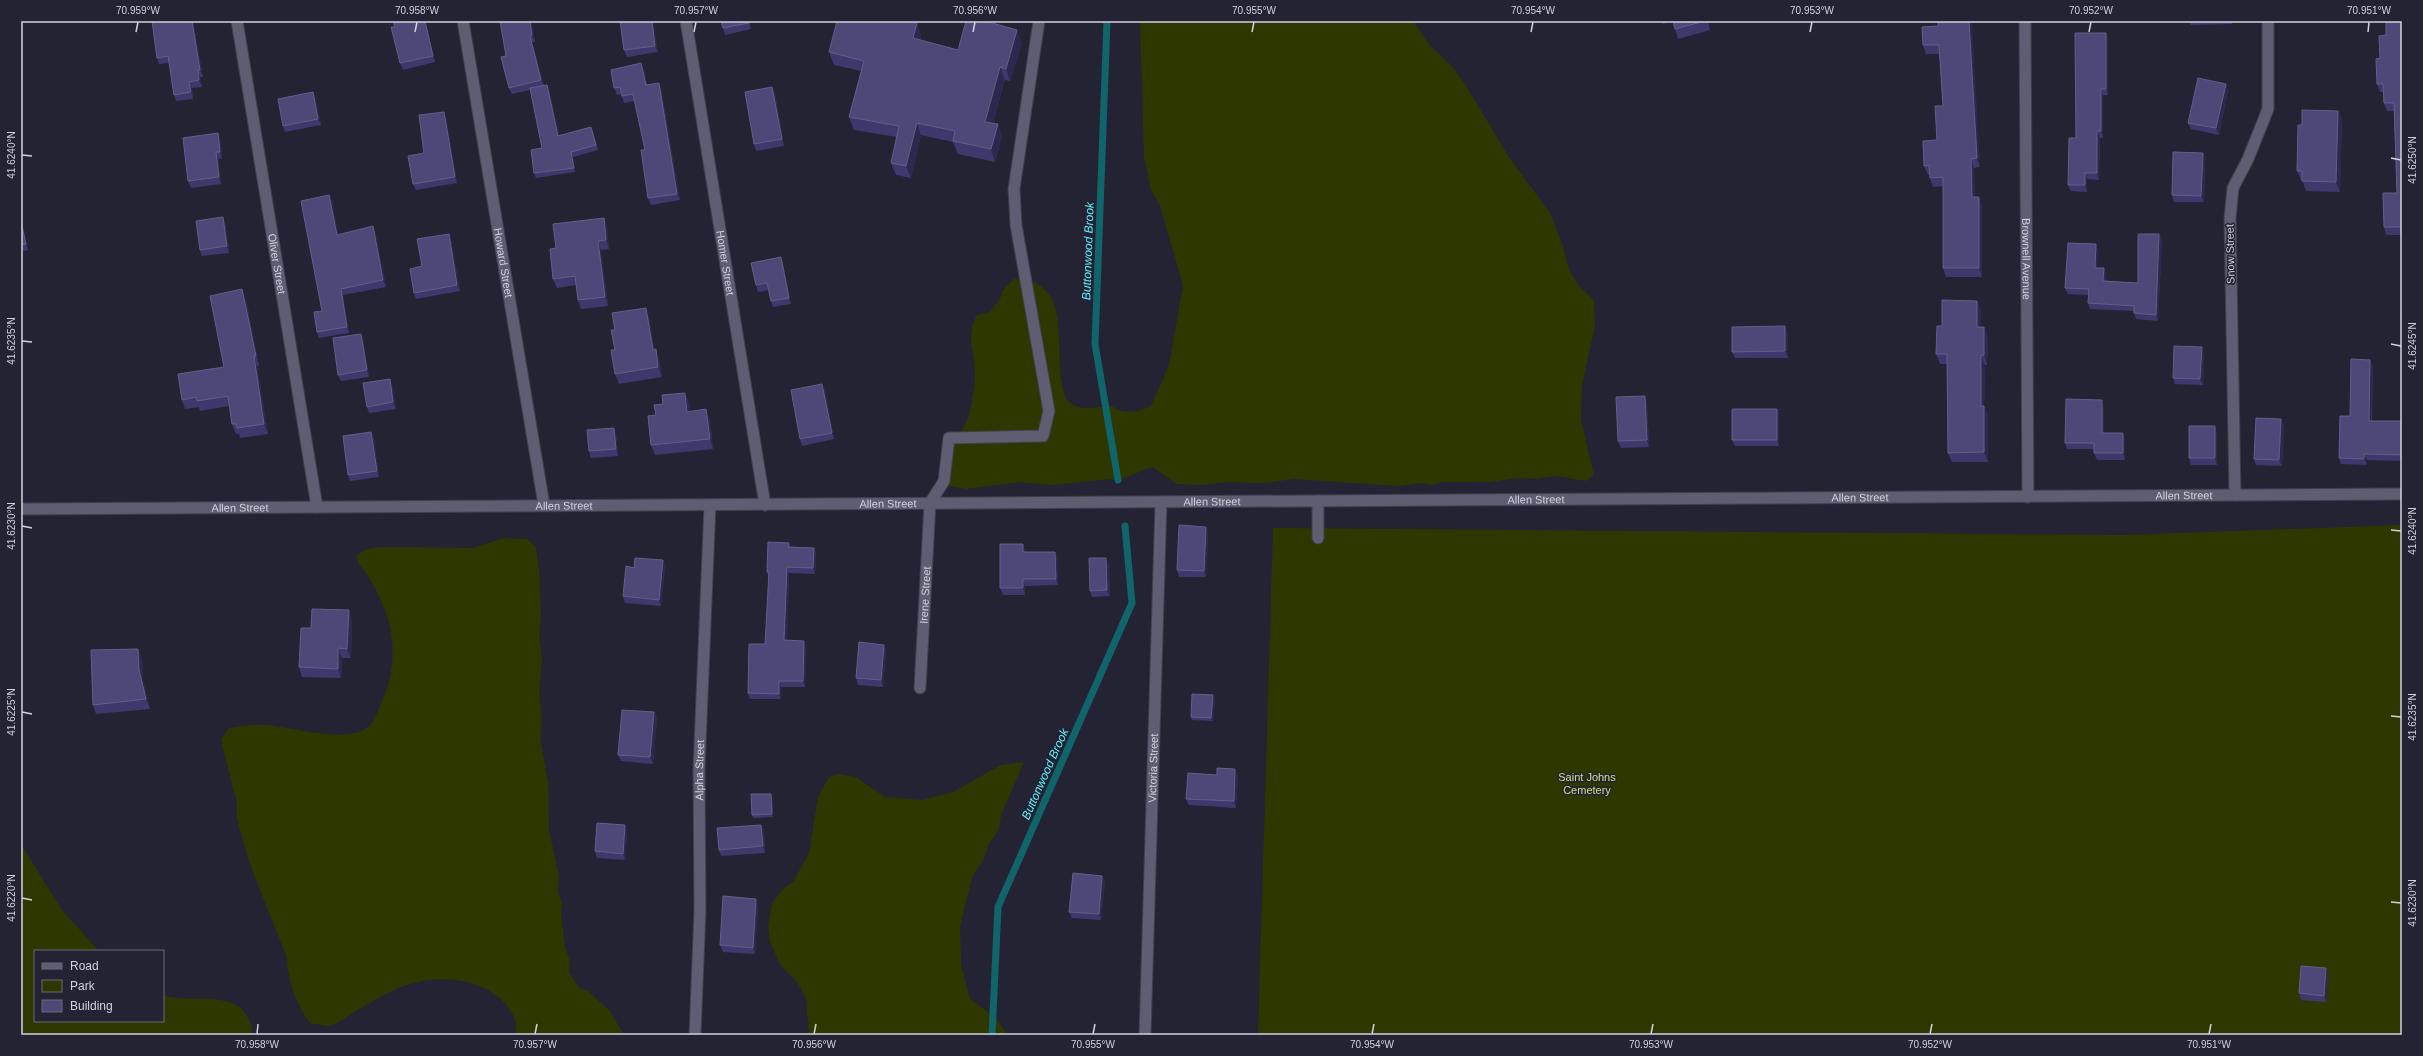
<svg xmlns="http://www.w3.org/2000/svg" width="2423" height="1056" font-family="Helvetica,sans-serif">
  <rect width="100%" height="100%" fill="#242334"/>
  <!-- green -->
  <path fill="#2e3700" d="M1140,21H1413L1430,46L1449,63L1465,84L1509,157L1550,213L1563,246L1569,270L1578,285L1594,300L1595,325L1582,386L1581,420L1594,475L1586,481L1555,476L1537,479L1518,478L1490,482H1441L1433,485L1420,483L1398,486L1294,479L1264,483L1227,482L1203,485L1177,484L1152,467L1119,480L1110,479L1051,485L1019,482L966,489L937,483C941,456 963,437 970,411C972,400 974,388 975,377C976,352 964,339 977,315L990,312L1001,297L1002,291L1014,279C1073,280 1054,342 1062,383C1063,390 1064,400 1072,404C1082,411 1097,407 1108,406C1112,405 1115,409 1119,410C1132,413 1139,412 1151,406L1169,365L1183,285L1160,206L1151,190L1144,157Z
    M2402,525V1035H1258L1273,528L2125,535Z
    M505,538L527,539L536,547L539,569L541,616L539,634L542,659L539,692L542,720L540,738L548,783L549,830L559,876L558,890L562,905L561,914L565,946L570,962L569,972L579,988L588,991L610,1011L624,1035H517C516,1030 516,1022 514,1017C495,978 441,972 404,986C380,995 357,1011 335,1024L327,1026L310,1023C297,1006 287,979 287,958L249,862L237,819V804L221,739L229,728C241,726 254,724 266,725C291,727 350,745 369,726C376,720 380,705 384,696C394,674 395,643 388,619C384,606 376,589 369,578C364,569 356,564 357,554L367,549L380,547L472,548Z
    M1024,762L1001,815L999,829L989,844L984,859L973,875L960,926L961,965L970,999L996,1018L1008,1035H809L806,999L798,983L781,966L770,942L768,926L772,903L783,889L793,882L809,853L818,797L829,777L837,774L856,777L885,797L922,800L953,792L1001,765Z
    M21,844L62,910L99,951H35V1021H163V995C186,1004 236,989 248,1018C251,1024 253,1028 251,1035H21Z"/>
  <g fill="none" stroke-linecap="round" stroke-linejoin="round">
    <!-- stream -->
    <path stroke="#0f656a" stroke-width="7" d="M1107,21L1095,344L1118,480
      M992,1035L998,907L1132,603L1125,526"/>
    <!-- minor casing -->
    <g stroke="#413f4e" stroke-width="13">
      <g id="minor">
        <path id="s1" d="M237,21L317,507"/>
        <path id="s2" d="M463,21L544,505"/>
        <path id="s3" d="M686,21L765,505"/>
        <path id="s4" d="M2025,21L2028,497"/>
        <path d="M2235,495L2230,218L2233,188L2248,159L2268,109V21"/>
        <path d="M1318,538V501"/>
        <path id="s5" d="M920,688L930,503L944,481L949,438L1043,436L1049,411L1016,225L1014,189L1039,21"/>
        <path id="s6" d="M695,1035L700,910L699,769L710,505"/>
        <path id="s7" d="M1145,1035L1161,502"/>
      </g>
    </g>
    <!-- tertiary casing -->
    <g stroke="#413f4e" stroke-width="13">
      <g id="tertiary">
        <path id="s8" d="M21,509L2402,494"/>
      </g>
    </g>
    <!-- minor -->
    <use href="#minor" stroke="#5e5d71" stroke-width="11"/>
    <!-- tertiary -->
    <use href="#tertiary" stroke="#5e5d71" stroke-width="11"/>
  </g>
  <!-- wall -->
  <path fill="#3e386c" d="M152,21H193L203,77H200L202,87L192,88L193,99L176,101L174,95L169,63L159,64L157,58Z
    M500,21H531L535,42H532L544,86L547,85L549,90L559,135L593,132L598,150L573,157L575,172L536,178L534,173L542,148L530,90L512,94L509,88L506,56Z
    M620,21H653L658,52L627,57L624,50Z
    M721,21H749L751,29L725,35Z
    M1661,21H1708L1710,30L1678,39L1673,21L1663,24Z
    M2189,21H2232V24L2191,25Z
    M2402,21V235H2386L2384,227L2397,193L2394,111H2387L2384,103L2383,92H2380L2377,84L2380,58L2386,35Z
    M918,23L917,25L921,35L920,40L958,50L1022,43L1010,81L1005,80L993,123L1002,136L995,162L958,154L953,142L921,135L911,178L896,175L891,163L897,137L854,130L849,117L861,71L834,65L829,52Z
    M426,25L435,62L403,70L400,63Z
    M1938,26L1980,167L1974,168L1975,197L1982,206V277H1946L1943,268V186L1933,187L1930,178V175H1928L1924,166L1937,140L1943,106L1940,54H1926L1923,45Z
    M2106,33L2108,39V95H2103V138H2100L2099,180L2087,179V192L2071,191L2068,185L2076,138Z
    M644,70L647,85L659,83L661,89L680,200L651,205L648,198L645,150L634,101L624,103L621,94L617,95L614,88Z
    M2226,84L2228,90L2219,135L2191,129L2188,123Z
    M772,87L775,93L784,146L756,151L754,144Z
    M313,92L316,99L321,125L285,132L283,126Z
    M2338,111L2342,120L2340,192L2306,191L2302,180H2301L2297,171L2302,125Z
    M446,118L457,183L416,190L413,184L424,153Z
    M218,133L220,140L222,158L218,159L221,184L191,188L188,181Z
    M2203,153L2205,160L2204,202H2174L2172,195Z
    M329,195L332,201L338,235L375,232L386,287L343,295L349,333L319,338L317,332L322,311Z
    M21,217L28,250L21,252Z
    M223,217L225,223L229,253L202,256L200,250Z
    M604,218L607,227L609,249L601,250L608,306L581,309L578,300L576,285L557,288L553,279L556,248Z
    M2159,234L2162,240L2158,321L2136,319L2134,313V311L2090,309L2088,303V295L2068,294L2065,288L2098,250L2097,268H2104L2106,274V281L2138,283Z
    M451,240L460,291L416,299L414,293L422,266Z
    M783,264L791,304L773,307L771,301L769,290L758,292L756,285Z
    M246,299L259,366H257L268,434L240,438L239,434H236L232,424L229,406L200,411L199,407L185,409L182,400L224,367Z
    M1977,301L1981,310L1980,327L1988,337L1987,365H1985L1984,407L1988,415V462H1952L1948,453L1947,364H1940L1936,354L1942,326Z
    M649,317L654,349H656L659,359L662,377L619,384L615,374V330Z
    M1788,332V358H1735L1732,352Z
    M361,334L363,340L369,377L341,381L338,375Z
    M2204,354L2203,385L2175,384L2173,378Z
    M2370,360L2373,367L2372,421H2402V461L2367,460V465L2341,464L2339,458L2350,416Z
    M822,384L825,390L834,439L802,446L800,439Z
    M392,385L396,409L369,413L367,407Z
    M1645,396L1647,402L1649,447L1621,448L1618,441Z
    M689,402L690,411L710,419L713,449L655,455L651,445L656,415Z
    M2104,406V433L2125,439V460H2097L2094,453V449H2067L2065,443Z
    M1777,409L1779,415V446H1735L1732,440Z
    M2281,419L2284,426L2282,466L2256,465L2254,459Z
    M371,432L374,439L379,477L350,481L348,475Z
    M2217,432V465H2191L2189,458Z
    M616,434L618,456L591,458L589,451Z
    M1208,533L1206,577H1179L1177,570Z
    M789,543L790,547L814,548L816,554L815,574L789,573L787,640L806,647L805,687H781V699H750L748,693L765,644L769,578L767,572Z
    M1025,550V552L1058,559V585L1025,586V595H1003L1000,588Z
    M663,560L665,567L661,606L625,603L623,596L634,568Z
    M1109,565L1110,596L1092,597L1090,591Z
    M349,610L352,620L351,658H342L341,678L302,677L299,667L311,628Z
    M884,645L886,651L883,687L858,685L856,678Z
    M142,658L143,680L150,709L96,714L93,705Z
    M1213,695L1215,699L1213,721L1192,720L1191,717Z
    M654,712L657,719L653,764L621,761L618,755Z
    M1217,775L1238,776L1236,808L1189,805L1186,799Z
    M771,794L772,797L773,817L753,818L752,815Z
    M761,825L764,832L765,853L721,856L719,850Z
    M627,832L625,860L597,858L595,851Z
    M1102,876L1105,882L1101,920L1072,918L1069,912Z
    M758,905L755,954L723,952L720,945Z
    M2326,968L2328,975L2326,1002L2301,1000L2299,993Z"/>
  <!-- shaded-wall -->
  <path fill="#2d2850" d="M192,21H193L203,77L200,70Z
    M425,21L426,25L435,62L433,56Z
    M530,21H531L535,42L532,35Z
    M652,21H653L658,52L655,46Z
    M910,21H917L918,23L917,25L921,35L917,51L913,38Z
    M1969,21H1972L1980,167L1977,158Z
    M1017,30L1022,43L1010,81L1006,69Z
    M2106,33L2108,39V95L2106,89Z
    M530,36L532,42L544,86L541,80Z
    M641,63L644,70L648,92L646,85Z
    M1000,67L1005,80L990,134L985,122Z
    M198,70L200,77L202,87L199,80Z
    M189,82L192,88L193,99L191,92Z
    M659,83L661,89L680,200L677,194Z
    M2226,84L2228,90L2219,135L2216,128Z
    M547,85L549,90L560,140L558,136Z
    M772,87L775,93L784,146L782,139Z
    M2101,89L2103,95V138L2101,131Z
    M313,92L316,99L321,125L318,119Z
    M2338,111L2342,120L2340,192L2336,182Z
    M444,112L446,118L457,183L455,177Z
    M917,123L921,135L911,178L906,166Z
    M998,124L1002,136L995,162L991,149Z
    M2097,131L2100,138L2099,180L2097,173Z
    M218,133L220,140L222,158L220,152Z
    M216,152L218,159L221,184L219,177Z
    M571,152L573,157L575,172L574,168Z
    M2203,153L2205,160L2204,202L2201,196Z
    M1971,159L1974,168L1975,206L1972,197Z
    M2085,173L2087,179V192L2085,185Z
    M329,195L332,201L340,241L337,235Z
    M1979,197L1982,206V277L1979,268Z
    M21,217L28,250L26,244L21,222Z
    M223,217L225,223L229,253L227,246Z
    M604,218L607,227L609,249L606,240Z
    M373,226L375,232L386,287L383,280Z
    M449,234L451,240L460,291L457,285Z
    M2159,234L2162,240L2158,321L2156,315Z
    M598,241L601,250L608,306L605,297Z
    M2096,244L2098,250L2097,274L2095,268Z
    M781,257L783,264L791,304L789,298Z
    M2104,268L2106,274L2105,287L2103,281Z
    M242,289L246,299L259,366L256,356Z
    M341,289L343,295L349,333L347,327Z
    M1977,301L1981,310L1980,337L1977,327Z
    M646,308L649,317L656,359L653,350Z
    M1785,326L1788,332V358L1785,351Z
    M1984,327L1988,337L1987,365L1984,355Z
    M361,334L363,340L369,377L367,370Z
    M2202,347L2204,354L2203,385L2200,379Z
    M656,349L659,359L662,377L658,367Z
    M1981,355L1985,365L1984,407L1988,415V462L1984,452L1981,406Z
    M254,356L257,366L268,434L264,424Z
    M2370,360L2373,367L2371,427L2369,421Z
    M390,379L392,385L396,409L393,402Z
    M822,384L825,390L834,439L832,433Z
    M685,393L689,402L691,421L687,412Z
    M1645,396L1647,402L1649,447L1647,440Z
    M2102,400L2104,406V439L2102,433Z
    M706,409L710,419L713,449L710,439Z
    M1777,409L1779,415V446L1777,440Z
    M2281,419L2284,426L2282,466L2279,460Z
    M2215,426L2217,432V465L2215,458Z
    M614,428L616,434L618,456L616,449Z
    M371,432L374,439L379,477L377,471Z
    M2123,433L2125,439V460L2123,453Z
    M2364,454L2367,460V465L2364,459Z
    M1206,527L1208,533L1206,577L1204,571Z
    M1023,544L1025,550V559L1023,552Z
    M814,548L816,554L815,574L813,568Z
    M1055,552L1058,559V585L1056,579Z
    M1106,558L1109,565L1110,596L1107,590Z
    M663,560L665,567L661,606L659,600Z
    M787,567L789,573L787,646L784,640Z
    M1023,579L1025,586V595L1023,588Z
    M349,610L352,620L351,658L347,649Z
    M804,641L806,647L805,687L803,681Z
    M884,645L886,651L883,687L881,680Z
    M338,648L342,658L341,678L338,669Z
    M138,649L142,658L143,680L150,709L146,699L139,670Z
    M779,681L781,687V699L779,694Z
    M1213,695L1215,699L1213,721L1211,718Z
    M654,712L657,719L653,764L650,757Z
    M1235,769L1238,776L1236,808L1234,801Z
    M771,794L772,797L773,817L772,814Z
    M625,825L627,832L625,860L623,854Z
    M761,825L764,832L765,853L763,846Z
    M1102,876L1105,882L1101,920L1099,914Z
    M756,899L758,905L755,954L753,948Z
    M2326,968L2328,975L2326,1002L2324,996Z"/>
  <!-- building -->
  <path fill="#4e4878" stroke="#635e88" d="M152,21H192L200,70H198L199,80L189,82L191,92L174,95L168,56L157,58Z
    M393,21H425L433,56L400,63L391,27H395Z
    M500,21H530L532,35L530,36L541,80L509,88L501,57L506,56Z
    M620,21H652L655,46L624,50Z
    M721,21H748L749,23L723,28Z
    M837,21H910L917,23L913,38L958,50L966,21H985L1017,30L1006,69L1000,67L985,122L998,124L991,149L953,141L955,131L917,123L906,166L891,163L899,126L849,117L864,61L829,52Z
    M1673,21H1705L1675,29Z
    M1938,21H1969L1977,158L1971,159L1972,197H1979V268H1943V177L1930,178L1929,165L1924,166L1923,141L1937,140L1935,106H1943L1939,45H1923L1922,27L1938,26Z
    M2386,21H2402V227H2384L2383,193H2397L2394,103H2384L2383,84H2377L2376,59L2380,58L2379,36L2386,35Z
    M2075,33H2106V89H2101V131H2097V173H2085V185H2068L2069,138H2076Z
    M641,63L646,85L659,83L677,194L648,198L641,150H645L633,94L622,96L620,87L614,88L611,70Z
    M2198,78L2226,84L2216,128L2188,123Z
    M547,85L558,136L591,127L596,145L571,152L574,168L534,173L531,150L542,148L530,88Z
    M772,87L782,139L754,144L745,92Z
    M313,92L318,119L283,126L278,99Z
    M2302,110L2338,111L2336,182L2302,181V171H2297L2298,125H2302Z
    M444,112L455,177L413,184L408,156L424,153L419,115Z
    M218,133L220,152H216L219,177L188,181L183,138Z
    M2173,152L2203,153L2201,196L2172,195Z
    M329,195L337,235L373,226L383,280L341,289L347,327L317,332L314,312L322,311L301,201Z
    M223,217L227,246L200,250L196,221Z
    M604,218L606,240L598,241L605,297L578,300L575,276L553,279L550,249L556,248L553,224Z
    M21,222L26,244L21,245Z
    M449,234L457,285L414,293L410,269L422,266L417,239Z
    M2138,234H2159L2156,315L2134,313V306L2088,303L2089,289L2065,288L2068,243L2096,244L2095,268H2104L2103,281L2138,283Z
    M781,257L789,298L771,301L767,283L756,285L751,263Z
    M242,289L256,356H254L264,424L237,428L236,424H232L228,396L197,401L196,397L182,400L178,374L224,367L210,296Z
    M1942,300L1977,301V327H1984V355H1981V406H1984V452L1948,453L1947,354H1936L1937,326H1942Z
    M646,308L653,350L656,349L658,367L615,374L611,350H615L611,330H615L612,313Z
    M2401,313H2402V330Z
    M1785,326V351L1732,352V327Z
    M361,334L367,370L338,375L333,338Z
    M2174,346L2202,347L2200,379L2173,378Z
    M2351,359L2370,360L2369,421H2402V455L2364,454V459L2339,458L2340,416H2350Z
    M390,379L393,402L367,407L363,383Z
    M822,384L832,433L800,439L791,390Z
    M685,393L687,412L706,409L710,439L651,445L648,416L656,415L654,405L663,404L662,395Z
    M1645,396L1647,440L1618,441L1616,397Z
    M2066,399L2102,400V433H2123V453H2094V443H2065Z
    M1732,409H1777V440H1732Z
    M2256,418L2281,419L2279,460L2254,459Z
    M2189,426H2215V458H2189Z
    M614,428L616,449L589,451L587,430Z
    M371,432L377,471L348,475L343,436Z
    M1179,525L1206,527L1204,571L1177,570Z
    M768,542L789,543L788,547L814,548L813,568L787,567L784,640L804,641L803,681H779V694L748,693L749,644H765L769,572H767Z
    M1000,544H1023V552H1055L1056,579H1023V588H1000Z
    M635,558L663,560L659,600L623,596L626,566L634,568Z
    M1089,558H1106L1107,590L1090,591Z
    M312,609L349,610L347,649L338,648V669L299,667L301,628H311Z
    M859,642L884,645L881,680L856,678Z
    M138,649L139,670L146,699L93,705L91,650Z
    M1192,694L1213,695L1211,718L1191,717Z
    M622,710L654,712L650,757L618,755Z
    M1217,768L1235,769L1234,801L1186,799L1188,773L1217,775Z
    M751,794H771L772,814L752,815Z
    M597,823L625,825L623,854L595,851Z
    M761,825L763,846L719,850L717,828Z
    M1073,873L1102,876L1099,914L1069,912Z
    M723,896L756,899L753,948L720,945Z
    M2301,966L2326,968L2324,996L2299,993Z"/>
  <!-- ticks -->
  <path fill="none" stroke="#d2d2dd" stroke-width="1.5" d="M136,32L138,22M415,32L417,22M694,32L696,22M973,32L975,22M1252,32L1254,22M1531,32L1533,22M1810,32L1812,22M2089,32L2091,22M2368,32L2369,22M22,155L32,156M2391,158L2401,160M22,341L32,342M2391,344L2401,346M22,526L32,528M2391,530L2401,531M22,712L32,714M2391,716L2401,717M22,898L32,900M2391,902L2401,903M257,1034L258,1024M535,1034L537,1024M814,1034L816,1024M1093,1034L1095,1024M1372,1034L1374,1024M1651,1034L1653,1024M1930,1034L1932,1024M2209,1034L2211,1024"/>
  <g text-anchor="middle" stroke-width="3" stroke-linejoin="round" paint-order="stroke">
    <!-- street labels -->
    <g font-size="11" fill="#d2d2dd" stroke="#242334">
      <text transform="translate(2230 254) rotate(-91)" y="4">Snow Street</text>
      <text dy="4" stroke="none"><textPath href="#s4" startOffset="238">Brownell Avenue</textPath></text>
      <text dy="4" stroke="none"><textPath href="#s2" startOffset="245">Howard Street</textPath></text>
      <text dy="4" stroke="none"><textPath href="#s3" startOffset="245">Homer Street</textPath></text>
      <text dy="4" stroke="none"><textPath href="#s1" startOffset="246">Oliver Street</textPath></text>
      <text dy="4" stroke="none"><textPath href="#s8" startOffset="2163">Allen Street</textPath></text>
      <text dy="4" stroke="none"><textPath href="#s8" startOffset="1839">Allen Street</textPath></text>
      <text dy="4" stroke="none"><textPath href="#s8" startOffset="1515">Allen Street</textPath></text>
      <text dy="4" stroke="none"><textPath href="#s8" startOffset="1191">Allen Street</textPath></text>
      <text dy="4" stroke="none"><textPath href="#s8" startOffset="867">Allen Street</textPath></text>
      <text dy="4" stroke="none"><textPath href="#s8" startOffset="543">Allen Street</textPath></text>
      <text dy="4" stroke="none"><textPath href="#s8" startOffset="219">Allen Street</textPath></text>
      <text dy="4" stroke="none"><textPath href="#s5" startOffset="93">Irene Street</textPath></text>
      <text dy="4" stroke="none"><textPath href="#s7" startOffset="267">Victoria Street</textPath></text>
      <text dy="4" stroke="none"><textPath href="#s6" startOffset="265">Alpha Street</textPath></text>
    </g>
    <!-- park labels -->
    <g font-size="11" fill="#cce181" stroke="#242334">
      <text x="1587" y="781">Saint Johns<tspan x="1587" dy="13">Cemetery</tspan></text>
    </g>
    <!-- water labels -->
    <g font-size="12" font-style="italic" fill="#5eeff8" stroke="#242334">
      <text transform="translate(1088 251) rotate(-88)" y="4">Buttonwood Brook</text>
      <text transform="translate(1045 774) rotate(-66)" y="4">Buttonwood Brook</text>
    </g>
  </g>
  <!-- border -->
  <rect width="2423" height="1056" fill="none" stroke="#242334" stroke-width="44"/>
  <!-- legend -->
  <rect x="34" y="950" width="130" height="72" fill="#242334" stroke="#6a6978"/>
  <rect x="42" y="963" width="20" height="6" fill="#5e5d71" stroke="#6a6978"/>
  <text x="70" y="970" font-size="12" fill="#d2d2dd">Road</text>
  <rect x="42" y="980" width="20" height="12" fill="#2e3700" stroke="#6a6978"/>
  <text x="70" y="990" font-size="12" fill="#d2d2dd">Park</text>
  <rect x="42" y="1000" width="20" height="12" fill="#4e4878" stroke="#6a6978"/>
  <text x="70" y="1010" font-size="12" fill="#d2d2dd">Building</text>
  <rect x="22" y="22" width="2379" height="1012" fill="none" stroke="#d2d2dd" stroke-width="1.5"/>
  <g font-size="10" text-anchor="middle" fill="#d2d2dd">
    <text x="138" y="14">70.959°W</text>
    <text x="417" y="14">70.958°W</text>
    <text x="696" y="14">70.957°W</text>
    <text x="975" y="14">70.956°W</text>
    <text x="1254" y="14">70.955°W</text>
    <text x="1533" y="14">70.954°W</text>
    <text x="1812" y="14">70.953°W</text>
    <text x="2091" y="14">70.952°W</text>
    <text x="2369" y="14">70.951°W</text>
    <text transform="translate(11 155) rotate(-90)" y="4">41.6240°N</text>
    <text transform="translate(2412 160) rotate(-90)" y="4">41.6250°N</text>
    <text transform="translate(11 341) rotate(-90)" y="4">41.6235°N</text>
    <text transform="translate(2412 346) rotate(-90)" y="4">41.6245°N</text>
    <text transform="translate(11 526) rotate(-90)" y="4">41.6230°N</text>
    <text transform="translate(2412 531) rotate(-90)" y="4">41.6240°N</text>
    <text transform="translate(11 712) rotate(-90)" y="4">41.6225°N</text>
    <text transform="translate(2412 717) rotate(-90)" y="4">41.6235°N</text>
    <text transform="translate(11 898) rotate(-90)" y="4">41.6220°N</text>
    <text transform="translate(2412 903) rotate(-90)" y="4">41.6230°N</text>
    <text x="257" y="1048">70.958°W</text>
    <text x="535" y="1048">70.957°W</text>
    <text x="814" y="1048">70.956°W</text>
    <text x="1093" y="1048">70.955°W</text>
    <text x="1372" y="1048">70.954°W</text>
    <text x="1651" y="1048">70.953°W</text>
    <text x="1930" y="1048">70.952°W</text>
    <text x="2209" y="1048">70.951°W</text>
  </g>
</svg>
